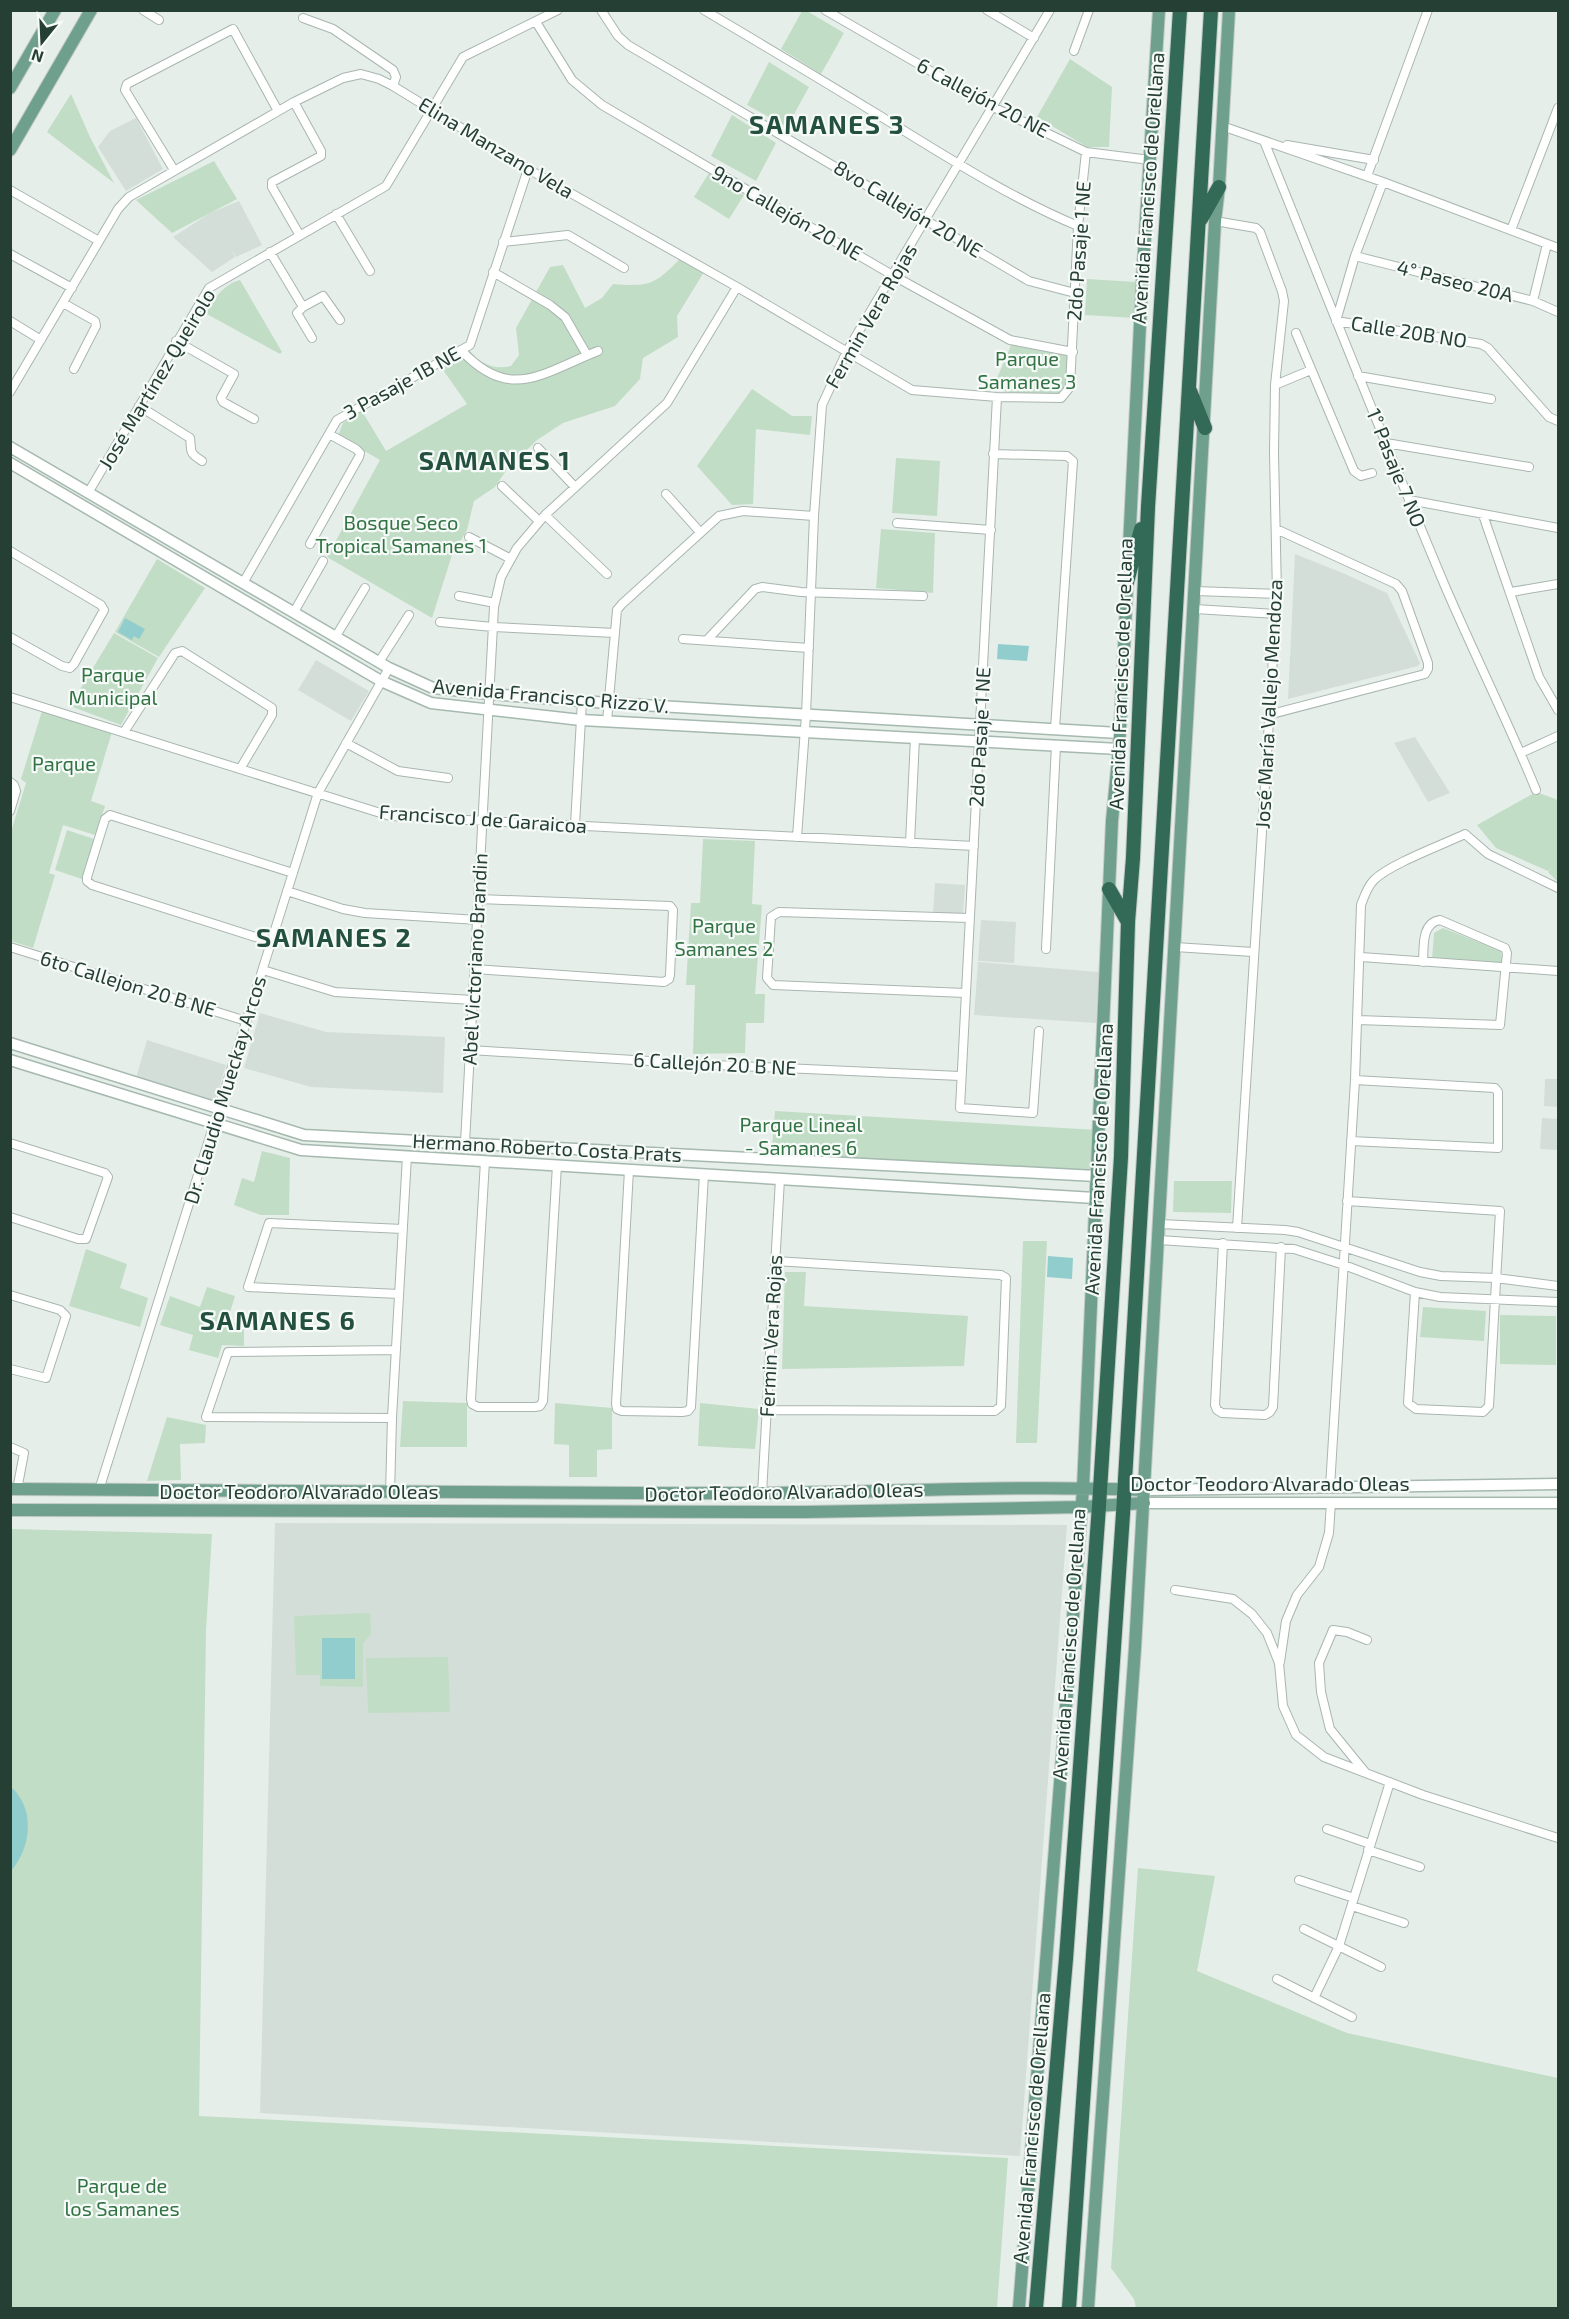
<svg xmlns="http://www.w3.org/2000/svg" width="1569" height="2319" font-family="'Exo 2',sans-serif">
  <rect width="100%" height="100%" fill="#e6eee9"/>
  <!-- built -->
  <path fill="#d4ded8" d="M136,118L163,169L126,191L98,147L110,131Z
    M239,201L262,245L236,257L231,249L235,257L212,272L173,237L210,213Z
    M1295,554L1345,574L1387,593L1420,663L1418,666L1288,699Z
    M316,660L369,691L351,721L298,690Z
    M1415,737L1450,793L1428,802L1394,743Z
    M935,883L965,885L963,914L933,913Z
    M981,920L1016,922L1014,963L978,961Z
    M978,962L1099,972L1096,1023L974,1015Z
    M260,1013L326,1032L445,1037L443,1093L311,1087L244,1068Z
    M147,1040L226,1065L214,1104L136,1078Z
    M1545,1079H1558V1107L1544,1106Z
    M1542,1118L1558,1119V1150L1540,1149Z
    M275,1523L1067,1525L1020,2156L260,2113Z"/>
  <!-- green -->
  <path fill="#c1ddc5" d="M802,11H807L844,33L821,74L781,49Z
    M1070,59L1112,87L1109,147H1087L1037,117Z
    M769,62L809,87L787,127L747,105Z
    M71,94L90,137L114,183L47,132Z
    M732,115L776,143L756,181L711,156Z
    M214,161L237,199L172,233L136,200Z
    M709,173L744,195L729,219L694,197Z
    M681,258L704,272L677,316L678,337L643,358L640,379L615,406L563,423L537,440L507,469L495,487L474,501L467,530L452,555L432,618L327,557L380,460L338,436L343,423L362,411L386,451L467,404L441,367L470,351C480,364 495,370 511,366L519,355L516,328L550,267L563,265L585,308L602,298L613,284C651,287 655,284 681,258Z
    M1087,279L1136,282L1135,318L1085,315Z
    M240,280L282,352L280,354L205,313C214,299 224,284 240,280Z
    M1012,343L1071,356L1063,394H1027L992,390Z
    M752,389L792,416H812L810,435L756,429L753,504L732,505L697,466Z
    M896,458L940,461L937,516L892,513Z
    M881,529L935,533L933,593L876,588Z
    M157,559L205,588L159,657L115,632Z
    M114,633L158,658L121,725L70,706Z
    M42,711L112,732L91,801L105,806L95,835L63,825L49,873L55,875L33,948L11,941V832L26,783L21,779Z
    M1536,792L1558,800V882L1548,872L1552,867L1548,871L1496,848L1477,825Z
    M67,830L94,839L82,879L55,870Z
    M703,839L755,841L752,904L762,905L755,994H765L764,1023H746L745,1053L693,1054L695,985H686L691,903H700Z
    M1443,928L1501,951L1502,964L1432,960L1434,933Z
    M775,1111L1098,1130L1096,1176L771,1160Z
    M262,1151L290,1158L289,1215H261L234,1205L242,1178L254,1182Z
    M1174,1181H1232L1231,1213L1173,1212Z
    M1023,1241H1047L1037,1443H1016Z
    M86,1249L127,1264L120,1288L148,1298L140,1327L69,1306Z
    M785,1272H806L804,1306L968,1316L964,1366L782,1369Z
    M207,1287L235,1296L227,1322L244,1323V1346L222,1345L218,1358L189,1350L193,1335L160,1325L170,1296L200,1307Z
    M1423,1307L1486,1311L1484,1341L1420,1337Z
    M1500,1315L1556,1316V1365L1500,1364Z
    M403,1401L467,1403V1447H400Z
    M555,1403L612,1408V1449L597,1450V1477H569V1445L554,1444Z
    M700,1403L759,1409L755,1449L698,1446Z
    M167,1417L206,1425L205,1443L180,1444L181,1480L147,1481Z
    M11,1529L212,1534L206,1630L199,2116L1008,2158L997,2308H11Z
    M370,1613L371,1634L363,1644V1687L320,1686V1675H296L294,1616Z
    M448,1657L450,1712L368,1713L366,1658Z
    M1138,1868L1215,1876L1197,1971L1347,2033L1558,2078V2308H1136L1134,2299L1111,2268Z"/>
  <!-- water -->
  <path fill="#92cdce" d="M125,618L145,629L139,639L134,636L132,640L118,632Z
    M998,644L1029,646L1027,661L997,659Z
    M1048,1256L1073,1258L1072,1279L1047,1277Z
    M322,1638H355V1679H322Z
    M11,1787C36,1809 31,1848 11,1871Z"/>
  <g fill="none" stroke-linecap="round" stroke-linejoin="round">
    <!-- street casing -->
    <g stroke="#a9b6af" stroke-width="10">
      <path id="street" d="M143,10L159,20
        M601,10L618,36L628,45L1029,281L1075,293
        M704,10C761,44 817,77 872,111C939,152 1006,196 1078,226
        M825,10L993,107L1086,152L1150,160
        M987,10L1034,38
        M303,18L333,29L393,70L396,77L393,86
        M536,22L572,80L602,105L894,276L1010,340L1073,352
        M1074,51L1089,10
        M294,102L321,151V156L272,182V187L299,234
        M1222,126L1383,182L1558,248
        M1264,141C1323,287 1381,434 1442,579C1472,650 1507,719 1536,790
        M1287,145L1374,160
        M174,170L125,90L127,84L233,29L278,111
        M1367,176L1428,10
        M1383,182L1355,256L1336,321L1481,344L1488,348L1549,417L1558,421
        M10,190L99,241
        M336,214L370,271
        M1215,221L1256,228L1260,232L1282,291L1284,301L1275,385L1274,453L1277,594L1237,1228
        M1511,230L1558,108
        M503,242L568,235L624,268
        M270,252L303,307L323,296L340,320
        M10,254L72,288
        M1355,256L1533,301L1547,244
        M493,272L550,305L565,317L587,355
        M1533,301L1558,312
        M63,303L95,321L96,326L74,369
        M303,307L297,313L312,338
        M10,321L41,340
        M1296,333L1354,471L1361,476L1372,473
        M176,341L234,374L221,398L223,402L254,419
        M461,350C510,403 542,373 598,351
        M1358,376L1491,399
        M1275,385L1311,370
        M10,392L118,209L129,197L294,102L343,78L361,74L379,79L393,86L528,169L737,287L912,390L997,397L1061,398L1070,387L1078,226L1086,152
        M997,397L960,1108L1033,1113L1039,1031
        M139,406L190,438C192,452 188,452 202,461
        M1386,443L1529,467
        M538,448L575,487
        M993,454L1067,456L1073,461L1055,729
        M502,486L539,521
        M88,493L209,288L386,186L463,57L558,10
        M666,494L700,532
        M1409,500L1558,528
        M545,515L607,574
        M1483,515L1539,677L1558,710
        M897,523L991,530
        M469,537L511,559
        M310,544L359,457L360,453L356,449L329,434
        M10,551L101,605L104,610L74,664L70,668L62,666L10,637
        M243,583L337,420L470,345L528,169
        M1196,591L1277,594
        M1511,592L1558,584
        M459,596L495,603
        M1195,609L1275,614
        M294,612L323,561
        M440,622L493,627L615,633
        M336,636L365,588
        M683,639L809,648
        M707,640L755,589L762,587L801,592L923,596
        M379,662L409,615
        M10,697L390,816L974,846
        M1268,715L1425,674L1428,669V663L1402,591L1396,584L1276,529
        M607,721L617,610L622,604L719,516L743,511L814,516
        M124,732L175,653L182,651L272,708V715L240,769
        M346,743L398,771L448,778
        M1521,753L1558,736
        M10,782L14,785L16,791L10,811
        M575,825L582,701
        M797,837L806,715L814,516L822,405L847,351L1050,10
        M910,843L915,738
        M287,891L343,909L365,913L478,920
        M271,942L92,885L87,881V877L105,819L110,815L293,873
        M10,947L246,1021
        M1175,947L1253,952
        M1046,949L1056,745
        M1361,957L1558,971
        M475,969L664,982L669,979L670,975L673,910L670,906L479,899
        M263,970L335,992L473,1000
        M965,993L773,985L767,978L771,917L779,912L969,918
        M1358,1020L1500,1025L1507,953L1505,948L1440,920C1421,923 1424,947 1423,962
        M470,1050L715,1065L960,1076
        M1351,1141L1498,1148V1092L1495,1088L1355,1080
        M10,1143L105,1173L108,1177L86,1239H78L10,1217
        M465,1143L494,607L501,577L517,548L545,515L667,403L737,287
        M485,1161L471,1399L472,1404L478,1407H535L540,1406L543,1401L557,1165
        M629,1170L616,1404L617,1409L622,1411L682,1412L688,1411L691,1407L704,1174
        M1347,1201L1500,1211L1489,1406L1483,1412L1416,1409L1408,1403L1415,1292
        M1160,1224L1285,1230L1298,1232L1420,1272L1441,1276L1496,1278L1558,1286
        M1159,1240L1294,1249L1344,1265L1415,1292L1440,1297L1558,1302
        M1223,1243L1215,1405L1217,1410L1222,1413L1265,1415L1270,1412L1273,1407L1281,1247
        M399,1294L248,1287L269,1223L403,1229
        M10,1295L60,1310L66,1316L46,1378L10,1369
        M767,1410L995,1411L1001,1406L1006,1278L1001,1275L775,1261
        M392,1418L206,1417L228,1352L396,1350
        M10,1447L24,1453L17,1490
        M1330,1487L1355,1080L1361,905C1364,897 1367,887 1374,880C1390,864 1442,845 1465,834L1488,854L1558,888
        M99,1490L318,793L389,668
        M762,1493L780,1179
        M390,1494L392,1418L407,1156
        M1175,1590L1233,1599L1252,1614L1267,1633L1279,1663L1283,1706L1296,1735L1324,1757L1423,1795L1558,1838
        M1280,1662L1286,1621L1297,1595L1319,1567L1329,1533L1331,1502
        M1365,1772L1330,1729L1321,1692L1319,1663L1333,1630L1347,1632L1367,1640
        M1327,1829L1370,1844
        M1368,1850L1420,1867
        M1299,1880L1354,1898
        M1352,1906L1404,1923
        M1304,1929L1381,1967
        M1277,1979L1352,2017
        M1314,1998L1339,1946L1390,1782"/>
    </g>
    <!-- secondary casing -->
    <g stroke="#a5b9af" stroke-width="13">
      <path id="secondary" d="M10,447L389,668L433,688L490,694L608,703L1119,733
        M10,463L381,681L431,703L581,720L1119,749
        M10,1043L304,1135L1096,1176
        M10,1060L301,1150L1095,1198
        M1145,1490L1558,1484
        M1144,1503H1558"/>
    </g>
    <!-- primary casing -->
    <g stroke="#c2c9c6" stroke-width="14">
      <path id="primary" d="M10,88L55,10
        M10,150L91,10
        M10,1489C261,1490 512,1494 763,1493C890,1492 1018,1485 1145,1490
        M10,1510L804,1512L1081,1507L1144,1503
        M1019,2308L1083,1489L1112,821L1119,749L1142,284L1159,10
        M1088,2308L1135,1648L1215,221L1219,187L1229,10"/>
    </g>
    <!-- highway casing -->
    <g stroke="#c2c9c6" stroke-width="16">
      <path id="highway" d="M1201,219L1219,187
        M1190,391L1205,428
        M1127,582L1141,529
        M1109,889L1128,922
        M1036,2308L1066,1959L1099,1506L1121,1157L1128,922L1133,858L1148,507L1180,10
        M1069,2308L1123,1514L1211,10"/>
    </g>
    <!-- street -->
    <use href="#street" stroke="#fff" stroke-width="8"/>
    <!-- secondary -->
    <use href="#secondary" stroke="#fff" stroke-width="10"/>
    <!-- primary -->
    <use href="#primary" stroke="#6ea08d" stroke-width="12"/>
    <!-- highway -->
    <use href="#highway" stroke="#336957" stroke-width="14"/>
  </g>
  <g text-anchor="middle" stroke-width="4.5" stroke-linejoin="round" paint-order="stroke">
    <!-- street labels -->
    <g font-size="20" fill="#263f35" stroke="#f6faf8">
      <text transform="translate(983 98) rotate(28)" y="7">6 Callejón 20 NE</text>
      <text transform="translate(496 148) rotate(31)" y="7">Elina Manzano Vela</text>
      <text transform="translate(1148 188) rotate(-86)" y="7">Avenida Francisco de Orellana</text>
      <text transform="translate(908 209) rotate(31)" y="7">8vo Callejón 20 NE</text>
      <text transform="translate(787 213) rotate(30)" y="7">9no Callejón 20 NE</text>
      <text transform="translate(1079 251) rotate(-86)" y="7">2do Pasaje 1 NE</text>
      <text transform="translate(1455 281) rotate(14)" y="7">4° Paseo 20A</text>
      <text transform="translate(871 316) rotate(-60)" y="7">Fermin Vera Rojas</text>
      <text transform="translate(1409 332) rotate(9)" y="7">Calle 20B NO</text>
      <text transform="translate(157 379) rotate(-59)" y="7">José Martínez Queirolo</text>
      <text transform="translate(402 383) rotate(-29)" y="7">3 Pasaje 1B NE</text>
      <text transform="translate(1396 468) rotate(68)" y="7">1° Pasaje 7 NO</text>
      <text transform="translate(1121 674) rotate(-88)" y="7">Avenida Francisco de Orellana</text>
      <text transform="translate(551 696) rotate(5)" y="7">Avenida Francisco Rizzo V.</text>
      <text transform="translate(1269 704) rotate(-87)" y="7">José María Vallejo Mendoza</text>
      <text transform="translate(980 737) rotate(-87)" y="7">2do Pasaje 1 NE</text>
      <text transform="translate(483 819) rotate(4)" y="7">Francisco J de Garaicoa</text>
      <text transform="translate(475 959) rotate(-87)" y="7">Abel Victoriano Brandin</text>
      <text transform="translate(128 984) rotate(17)" y="7">6to Callejon 20 B NE</text>
      <text transform="translate(715 1064) rotate(3)" y="7">6 Callejón 20 B NE</text>
      <text transform="translate(225 1090) rotate(-73)" y="7">Dr. Claudio Mueckay Arcos</text>
      <text transform="translate(547 1148) rotate(3)" y="7">Hermano Roberto Costa Prats</text>
      <text transform="translate(1099 1159) rotate(-87)" y="7">Avenida Francisco de Orellana</text>
      <text transform="translate(771 1336) rotate(-87)" y="7">Fermin Vera Rojas</text>
      <text x="1270" y="1491">Doctor Teodoro Alvarado Oleas</text>
      <text x="299" y="1499">Doctor Teodoro Alvarado Oleas</text>
      <text transform="translate(784 1492) rotate(-1)" y="7">Doctor Teodoro Alvarado Oleas</text>
      <text transform="translate(1069 1644) rotate(-86)" y="7">Avenida Francisco de Orellana</text>
      <text transform="translate(1032 2128) rotate(-85)" y="7">Avenida Francisco de Orellana</text>
    </g>
    <!-- park labels -->
    <g font-size="20" fill="#327343" stroke="#f6faf8">
      <text x="1027" y="366">Parque<tspan x="1027" dy="23">Samanes 3</tspan></text>
      <text x="401" y="530">Bosque Seco<tspan x="401" dy="23">Tropical Samanes 1</tspan></text>
      <text x="113" y="682">Parque<tspan x="113" dy="23">Municipal</tspan></text>
      <text x="64" y="771">Parque</text>
      <text x="724" y="933">Parque<tspan x="724" dy="23">Samanes 2</tspan></text>
      <text x="801" y="1132">Parque Lineal<tspan x="801" dy="23">- Samanes 6</tspan></text>
      <text x="122" y="2193">Parque de<tspan x="122" dy="23">los Samanes</tspan></text>
    </g>
    <!-- district labels -->
    <g font-size="26" font-weight="bold" letter-spacing="1.5" fill="#23503f" stroke="#f6faf8">
      <text x="827" y="134">SAMANES 3</text>
      <text x="495" y="470">SAMANES 1</text>
      <text x="334" y="947">SAMANES 2</text>
      <text x="278" y="1330">SAMANES 6</text>
    </g>
  </g>
  <!-- border -->
  <rect width="1569" height="2319" fill="none" stroke="#263f35" stroke-width="24"/>
  <!-- north arrow -->
  <g transform="translate(42 42) rotate(198)" stroke="#f6faf8" stroke-width="4.5" paint-order="stroke">
  <path d="M0-4.5L10 22L0 15L-10 22Z" fill="#263f35"/>
  <text y="-9" font-size="16" font-weight="bold" text-anchor="middle" fill="#263f35">N</text>
  </g>
</svg>
